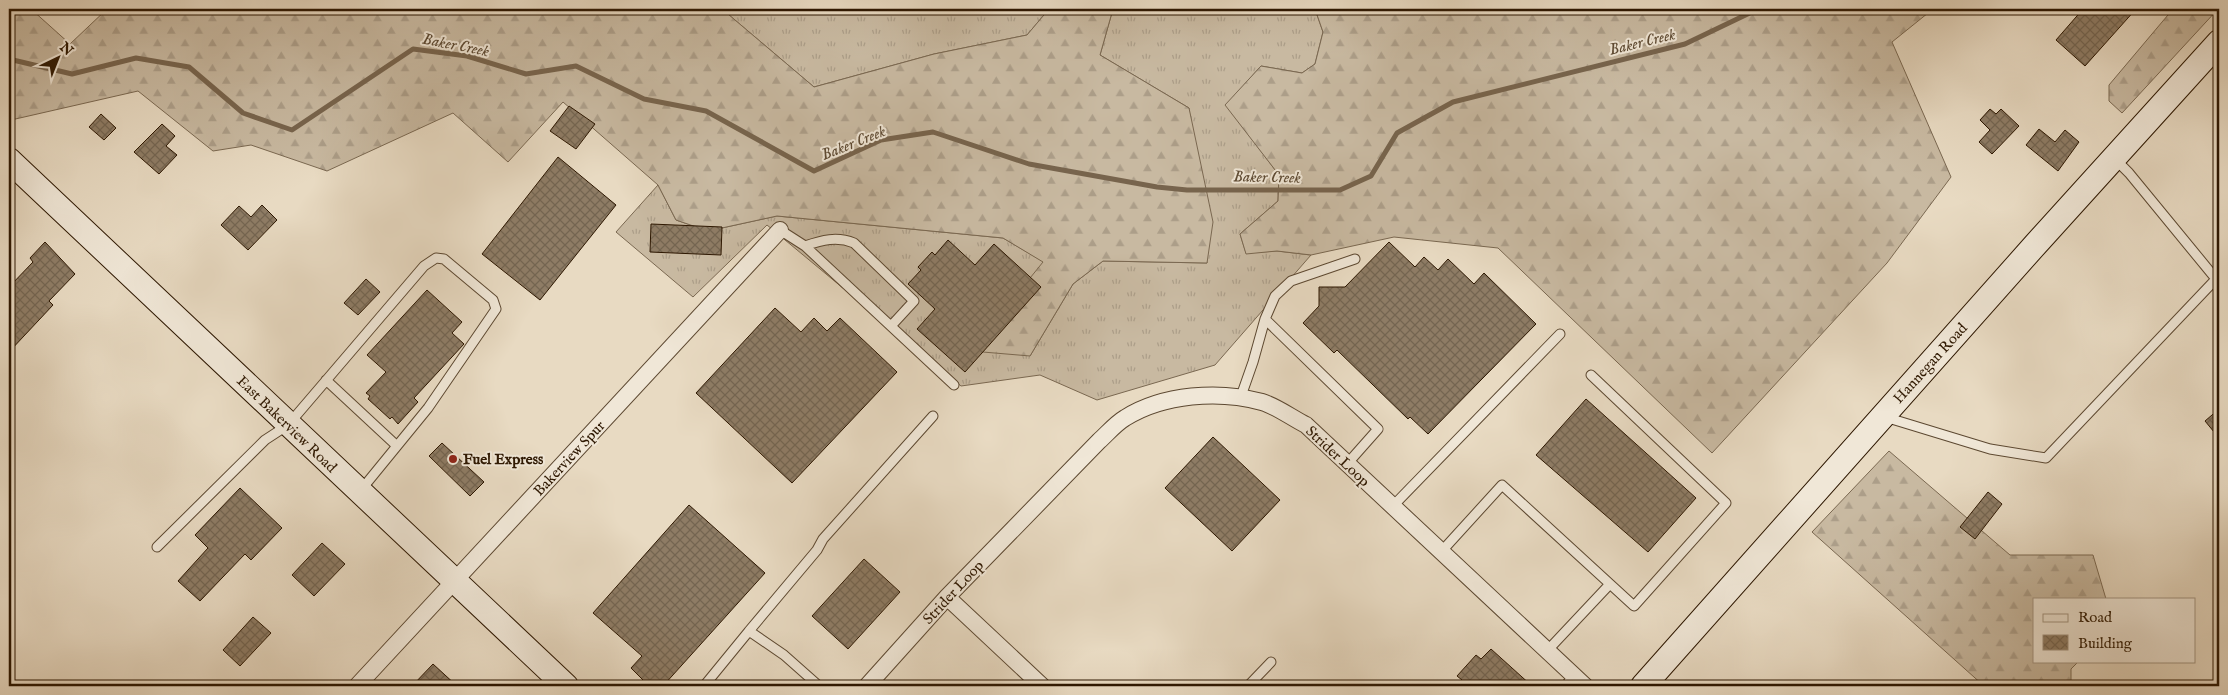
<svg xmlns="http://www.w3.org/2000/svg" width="2228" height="695" font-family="'IM FELL English',serif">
  <defs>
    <pattern id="grass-tufts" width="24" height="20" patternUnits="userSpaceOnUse" patternTransform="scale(1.25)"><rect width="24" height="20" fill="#c8b9a1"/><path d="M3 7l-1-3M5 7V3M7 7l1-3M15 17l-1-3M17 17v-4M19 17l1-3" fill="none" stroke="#ac9e89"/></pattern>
    <pattern id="forest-firs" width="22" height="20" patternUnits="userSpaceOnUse" patternTransform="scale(1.25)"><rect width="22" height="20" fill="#c8b9a1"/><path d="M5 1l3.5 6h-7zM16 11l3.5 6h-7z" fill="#ac9e89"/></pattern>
    <pattern id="building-cross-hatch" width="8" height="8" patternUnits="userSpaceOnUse" patternTransform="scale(1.25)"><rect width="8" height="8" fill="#8e7c65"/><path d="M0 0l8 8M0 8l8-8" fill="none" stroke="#746551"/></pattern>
  </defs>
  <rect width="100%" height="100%" fill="#e8dac2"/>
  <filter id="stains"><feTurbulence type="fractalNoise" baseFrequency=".004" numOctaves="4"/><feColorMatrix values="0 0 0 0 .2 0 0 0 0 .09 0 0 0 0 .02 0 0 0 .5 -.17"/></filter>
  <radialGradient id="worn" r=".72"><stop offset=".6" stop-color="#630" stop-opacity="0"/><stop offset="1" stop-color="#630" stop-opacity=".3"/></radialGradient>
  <!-- grass -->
  <path fill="url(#grass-tufts)" stroke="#7a6851" d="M722,9H1049L1027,35L934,54L814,87Z
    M1113,9H1315L1323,32L1315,64L1302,73L1261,66L1226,105L1279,175L1278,201L1240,234L1246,253L1277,251L1311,255L1215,365L1097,400L1040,375L961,386L767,225L693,297L616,232L658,185L676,220L708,231L777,216L1003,238L1044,262L1030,356L1073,284L1103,261L1207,263L1189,108L1100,55Z"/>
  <!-- forest -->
  <path fill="url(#forest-firs)" stroke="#7a6851" d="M9,9H31L70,44L107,9H722L814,87L934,54L1027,35L1049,9H1113L1100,55L1189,108L1213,222L1207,263L1103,261L1073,284L1030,356L971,351L1043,262L1003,238L777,216L708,231L676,220L658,185L563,102L508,162L453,113L327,171L251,145L213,151L138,91L11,120L9,117Z
    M1315,9H1933L1892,42L1951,177L1887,263L1712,453L1498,248L1394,237L1311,255L1277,251L1246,254L1240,234L1278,201L1279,175L1225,105L1261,66L1302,73L1315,64L1323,32Z
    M2173,9H2218L2122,113L2109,101V85Z
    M1889,451L2010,555H2093L2106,599H2034V661H2079L2071,669V686H1984L1812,532Z"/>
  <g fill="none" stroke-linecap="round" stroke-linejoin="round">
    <!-- stream -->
    <path stroke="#77644d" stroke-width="5" d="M9,56L13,60L72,74L136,58L189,67L243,113L292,130L413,49L467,56L526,74L576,66L644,99L706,111L814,171L881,140L933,132L1029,164L1157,187L1187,190H1340L1371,176L1397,133L1453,102L1685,44L1758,9"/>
  </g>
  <!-- building -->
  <path fill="url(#building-cross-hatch)" stroke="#2d1701" d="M2083,9H2136L2085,66L2056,40Z
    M569,106L595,124L576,149L550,131Z
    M1990,109L1996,114L2001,109L2019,126L1992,154L1979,142L1990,130L1980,120Z
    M101,114L116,128L104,140L89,127Z
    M162,124L175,136L166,146L177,155L159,174L134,152Z
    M2039,129L2055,142L2065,130L2079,142L2058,171L2026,145Z
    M558,157L616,205L540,300L482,254Z
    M262,205L277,220L248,250L221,225L239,206L251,217Z
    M651,224L722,227L721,255L650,252Z
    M948,240L975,265L994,244L1041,287L965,372L917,329L935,309L908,284L921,270L918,267L932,252L935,255Z
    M45,242L75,274L49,301L53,305L9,352V287L33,262L30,258Z
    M1389,242L1415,267L1424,257L1438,270L1448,259L1474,284L1484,273L1536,324L1428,434L1410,417L1408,419L1337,350L1334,353L1303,323L1319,306V287H1345Z
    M366,279L380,292L358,315L344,303Z
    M427,290L462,322L452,333L464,344L414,398L418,402L398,424L392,417L390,419L368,399L370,396L366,393L386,372L367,355Z
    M775,308L801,332L814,318L827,331L840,318L897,372L792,483L696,393Z
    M1586,399L1696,498L1648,552L1536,455Z
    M2219,409V438L2205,421Z
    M1213,437L1280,500L1232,551L1165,488Z
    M442,443L484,482L470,496L429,456Z
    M240,488L282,528L251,560L245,554L200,601L178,581L208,548L195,535Z
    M1988,492L2002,504L1975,539L1960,527Z
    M689,505L765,573L663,686H649L631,668L642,656L593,613Z
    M322,543L345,564L314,596L292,575Z
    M864,559L900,592L848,649L812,616Z
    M253,617L271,633L240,666L223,650Z
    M1491,649L1532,686H1457L1462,680L1457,676L1476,655L1481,659Z
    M433,664L457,686H412Z"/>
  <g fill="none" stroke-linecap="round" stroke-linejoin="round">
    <!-- service casing -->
    <g stroke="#5c4831" stroke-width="11">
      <path id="service" d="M780,230L805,246L954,385
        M805,246C822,240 837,236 854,243L914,301L891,326
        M1265,319L1378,429L1347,464
        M1591,375L1726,503L1634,606L1610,584
        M326,380L397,446
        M1240,399L1253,362L1265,319L1275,296L1291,281L1355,259
        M1885,417L1990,449L2046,458L2216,279L2129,173L2114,158
        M1392,507L1560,334
        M157,547L265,440L288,425L424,266L436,258L444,259L493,300L496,309L428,408L361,490
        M1441,552L1502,485L1610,584L1547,651
        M749,631L817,550L823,539L933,416
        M704,686L749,631L784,655L819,686
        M1248,686L1271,662
        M1565,686L1574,676"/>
    </g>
    <!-- minor casing -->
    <g stroke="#5c4831" stroke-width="18">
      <path id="minor" d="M947,597L1042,686
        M357,686L780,230
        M867,686L947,597L1099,441C1107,434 1115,424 1125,418C1163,394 1219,390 1262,402C1276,406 1292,418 1306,425L1585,686"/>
    </g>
    <!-- secondary casing -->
    <g stroke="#2d1701" stroke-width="26">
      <path id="secondary" d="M9,160L566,686
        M1643,686L2036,244L2219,42"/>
    </g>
    <!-- service -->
    <use href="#service" stroke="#f0e7d7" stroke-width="9"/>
    <!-- minor -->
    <use href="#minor" stroke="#f0e7d7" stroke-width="16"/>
    <!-- secondary -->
    <use href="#secondary" stroke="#f0e7d7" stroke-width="24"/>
  </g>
  <!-- markers -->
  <circle fill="#8f2418" stroke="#f0e7d7" stroke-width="2" cx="453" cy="459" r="5"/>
  <g text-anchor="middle" stroke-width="4" stroke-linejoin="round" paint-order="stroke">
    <!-- street labels -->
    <g font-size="15" fill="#2d1701" stroke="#f0e7d7">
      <text transform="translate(1930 363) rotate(-48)" y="5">Hannegan Road</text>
      <text transform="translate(287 424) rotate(44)" y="5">East Bakerview Road</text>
      <text transform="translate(1338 456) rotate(43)" y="5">Strider Loop</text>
      <text transform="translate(569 458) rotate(-47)" y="5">Bakerview Spur</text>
      <text transform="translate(953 592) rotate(-47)" y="5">Strider Loop</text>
    </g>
    <!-- poi labels -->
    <g font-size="15" font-weight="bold" fill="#2d1701" stroke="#f0e7d7" text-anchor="start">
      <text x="463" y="464">Fuel Express</text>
    </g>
    <!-- water labels -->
    <g font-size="16" font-style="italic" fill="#5e4b34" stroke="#f0e7d7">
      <text transform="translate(1642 41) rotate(-14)" y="6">Baker Creek</text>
      <text transform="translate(456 44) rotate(11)" y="6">Baker Creek</text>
      <text transform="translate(853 142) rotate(-22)" y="6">Baker Creek</text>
      <text transform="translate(1267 176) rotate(1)" y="6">Baker Creek</text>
    </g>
  </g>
  <!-- margin -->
  <rect width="2228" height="695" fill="none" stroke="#e8dac2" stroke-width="30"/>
  <rect x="10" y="10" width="2208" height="675" fill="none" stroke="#2d1701" stroke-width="2.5"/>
  <rect x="15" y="15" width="2198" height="665" fill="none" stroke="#2d1701"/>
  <!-- legend -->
  <rect x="2033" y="598" width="162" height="65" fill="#f0e7d7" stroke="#a29481"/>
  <rect x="2043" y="614" width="25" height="8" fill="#f0e7d7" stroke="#a29481"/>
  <text x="2078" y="622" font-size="15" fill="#2d1701">Road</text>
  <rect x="2043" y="635" width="25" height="15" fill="url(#building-cross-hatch)" stroke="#a29481"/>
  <text x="2078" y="648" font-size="15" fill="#2d1701">Building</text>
  <!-- north arrow -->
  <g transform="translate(58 58) rotate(43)" stroke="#f0e7d7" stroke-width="4" paint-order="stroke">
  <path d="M0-4L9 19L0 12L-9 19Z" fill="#2d1701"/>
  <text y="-8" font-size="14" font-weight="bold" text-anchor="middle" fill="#2d1701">N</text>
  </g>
  <rect width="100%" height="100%" filter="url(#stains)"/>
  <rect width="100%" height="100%" fill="url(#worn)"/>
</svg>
